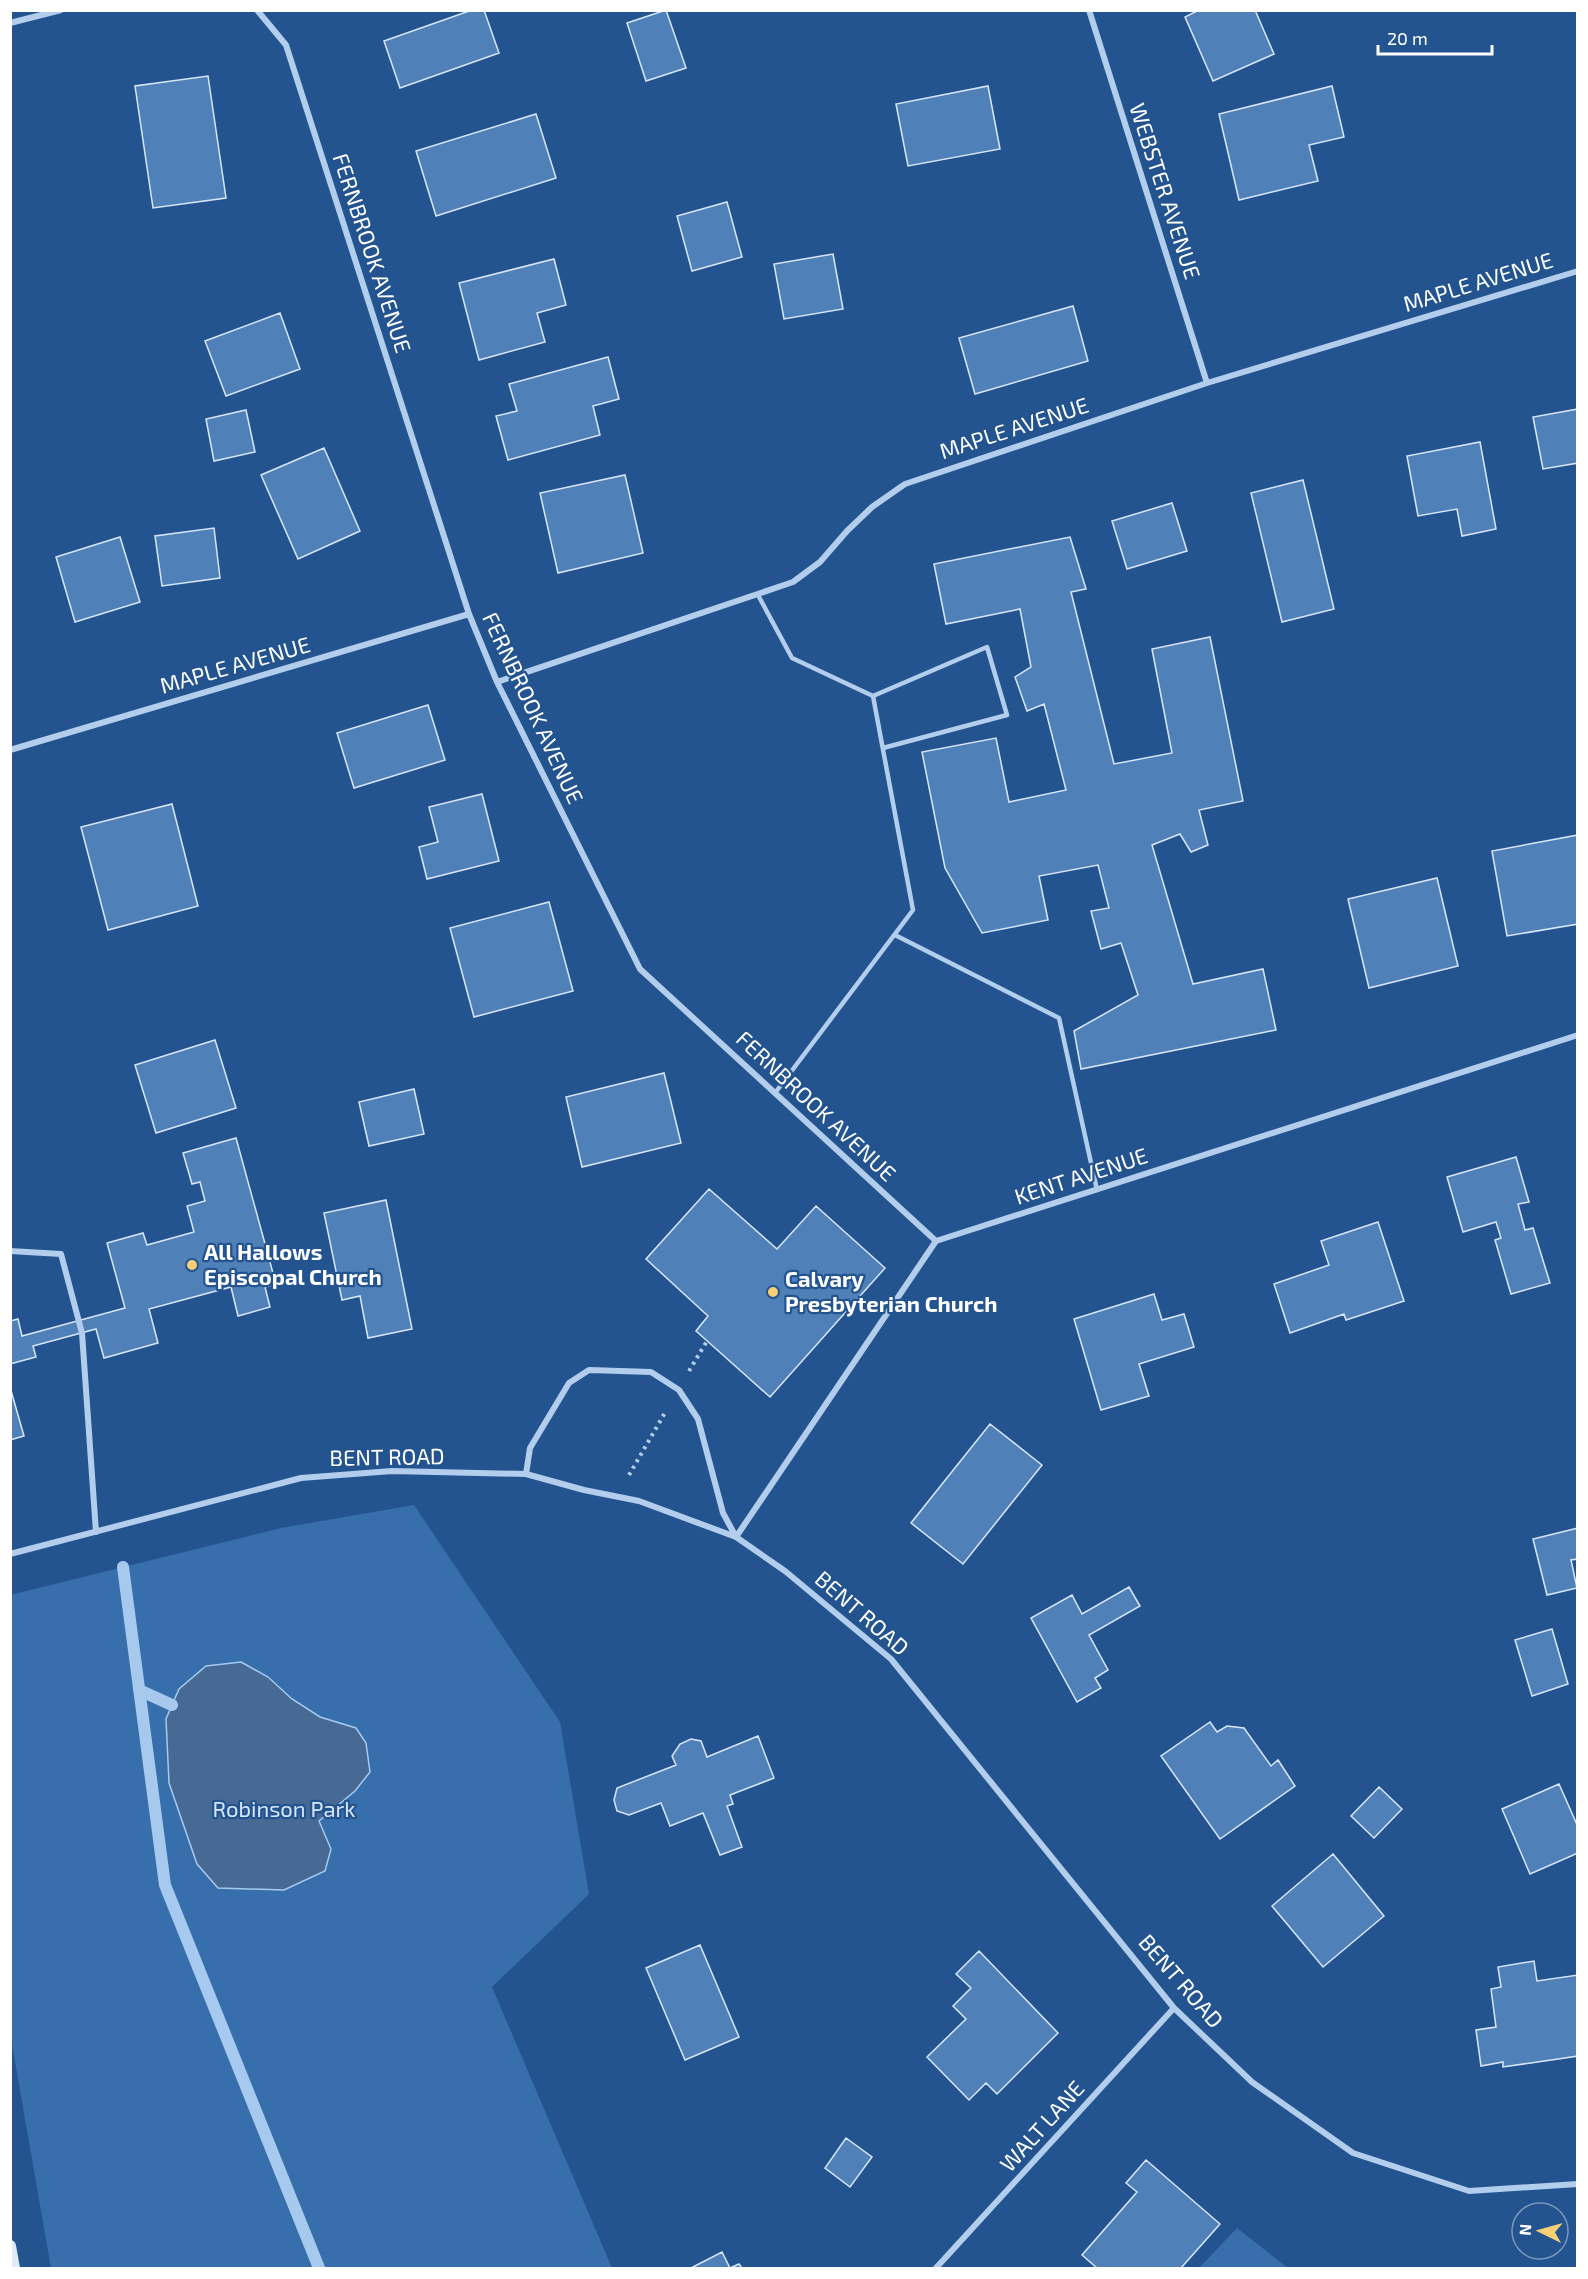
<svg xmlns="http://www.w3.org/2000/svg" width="1588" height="2279" font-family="'Exo 2',sans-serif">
  <rect width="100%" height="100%" fill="#23548f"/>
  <!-- green -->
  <path fill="#376eac" d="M414,1505L560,1722L589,1894L492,1987L612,2268H51L11,2039L10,1595L281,1528Z
    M1237,2228L1288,2268H1199Z"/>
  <!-- water -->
  <path fill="#476a94" stroke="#a7c9ed" stroke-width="1.5" d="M241,1662L268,1677L292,1699L320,1717L356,1728L366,1743L370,1772L355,1791L319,1821L331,1849L325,1871L284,1890L218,1888L197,1864L169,1783L166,1719L179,1689L206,1666Z"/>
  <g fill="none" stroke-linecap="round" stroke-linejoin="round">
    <!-- stream -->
    <path stroke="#a7c9ed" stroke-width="12" d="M123,1567L165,1885L319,2268
      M139,1690L172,1705"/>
  </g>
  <!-- building -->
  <path fill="#5080b8" stroke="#d8e7f9" stroke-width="1.5" d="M472,10H484L499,53L400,88L384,41Z
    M666,10L686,68L646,81L627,23Z
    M1199,10H1255L1274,54L1213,81L1185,17Z
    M208,76L226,198L153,208L135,86Z
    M988,86L1000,149L908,166L896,104Z
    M1332,86L1344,137L1309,145L1318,181L1239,200L1219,114Z
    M536,114L556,178L436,216L416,151Z
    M727,202L742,257L692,271L677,216Z
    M833,254L843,309L784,319L774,264Z
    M554,259L566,305L537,313L545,342L479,360L459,283Z
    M1073,306L1088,361L975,394L959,338Z
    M280,313L300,369L226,396L205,341Z
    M608,357L619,399L593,406L600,435L508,460L496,416L517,411L509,384Z
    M1578,409V463L1543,469L1533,417Z
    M246,410L255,452L214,461L206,419Z
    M1480,442L1496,529L1462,536L1457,509L1418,516L1407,456Z
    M324,448L360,531L298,559L261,475Z
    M625,475L643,553L558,573L540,493Z
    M1303,480L1334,609L1282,622L1251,493Z
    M1172,503L1187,551L1127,569L1112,521Z
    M214,528L220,578L162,586L155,536Z
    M120,537L140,602L75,622L56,557Z
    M1070,537L1086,589L1071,592L1114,764L1172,753L1152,649L1210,637L1243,801L1199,810L1208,845L1191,852L1180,834L1152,845L1193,984L1263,969L1276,1030L1081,1069L1074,1031L1138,995L1121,943L1101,949L1091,911L1109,908L1098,865L1039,876L1048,920L982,933L945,868L922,752L996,738L1009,802L1066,790L1044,704L1027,711L1015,677L1031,667L1020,609L946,624L934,564Z
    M428,705L445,760L354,788L337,733Z
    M482,794L499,861L427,879L419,847L438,842L429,807Z
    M172,804L198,906L108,930L81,827Z
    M1578,835V924L1507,936L1492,851Z
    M1437,878L1458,966L1369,988L1348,899Z
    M549,902L573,991L474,1017L450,928Z
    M215,1040L236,1108L156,1133L135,1065Z
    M664,1073L681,1143L582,1167L566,1097Z
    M414,1089L424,1134L369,1146L359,1102Z
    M236,1138L276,1284L265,1287L270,1307L238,1316L231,1287L149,1309L158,1343L104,1358L96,1329L33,1346L36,1357L10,1364V1321L18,1319L22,1336L125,1308L107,1243L143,1233L147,1245L194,1232L187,1206L205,1201L200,1182L192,1184L183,1153Z
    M1516,1157L1529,1202L1518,1204L1525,1230L1533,1228L1550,1283L1511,1294L1495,1240L1501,1238L1496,1222L1463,1232L1447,1177Z
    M709,1189L777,1249L816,1206L885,1268L770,1397L696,1331L708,1316L646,1259Z
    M386,1200L412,1329L368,1338L360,1296L342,1300L324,1213Z
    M1378,1222L1404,1301L1346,1320L1344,1314L1290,1333L1274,1284L1329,1265L1321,1241Z
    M1154,1294L1162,1320L1184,1314L1194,1347L1139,1364L1149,1396L1101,1410L1074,1319Z
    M10,1387L24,1436L10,1440Z
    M990,1424L1042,1465L963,1564L911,1523Z
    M1578,1528V1559L1571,1560L1577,1588L1547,1595L1533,1539Z
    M1129,1587L1140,1606L1089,1635L1108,1670L1095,1678L1101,1688L1077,1702L1031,1618L1072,1595L1082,1614Z
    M1552,1629L1568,1684L1532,1696L1515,1640Z
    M1210,1722L1217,1732L1227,1726L1244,1728L1271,1766L1278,1760L1295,1786L1220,1839L1161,1756Z
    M758,1736L774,1778L730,1795L733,1804L727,1806L742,1847L720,1855L703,1813L670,1826L661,1803L629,1815L617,1811L614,1800L617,1788L676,1765L672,1756L680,1744L691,1739L701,1741L707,1757Z
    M1559,1784L1578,1827V1853L1530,1874L1502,1809Z
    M1379,1787L1402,1809L1374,1838L1351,1816Z
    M1333,1854L1384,1916L1323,1967L1272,1906Z
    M700,1945L739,2037L685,2060L646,1968Z
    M979,1951L1058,2033L997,2094L986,2083L969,2100L927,2057L966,2019L953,2006L971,1988L956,1974Z
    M1534,1961L1537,1981L1578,1975V2056L1503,2067V2062L1481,2066L1476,2030L1496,2027L1491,1989L1501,1987L1498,1967Z
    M846,2138L872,2157L850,2187L825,2168Z
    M1146,2160L1220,2224L1181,2268H1097L1082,2255L1137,2192L1126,2183Z
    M722,2252L730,2268L739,2264L742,2268H691Z"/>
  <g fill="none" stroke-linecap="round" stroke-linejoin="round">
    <!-- path -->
    <path stroke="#b3ceec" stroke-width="4" stroke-dasharray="3 4.5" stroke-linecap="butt" d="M689,1371L707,1341
      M629,1475L666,1411"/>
    <!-- lane -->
    <path stroke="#b3ceec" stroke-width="4.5" d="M758,595L792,658L873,696L913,910L775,1093
      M873,696L987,647L1007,715L883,748
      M895,935L1059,1018L1097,1190"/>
    <!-- street -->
    <path stroke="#b3ceec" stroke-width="6" d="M257,10L286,45L469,614L497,682L640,969L936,1241
      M1089,10L1207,383
      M10,23L61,10
      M497,682L793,582L820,562L847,531L872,507L905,484L1207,383L1578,271
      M10,750L469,614
      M10,1251L61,1254L82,1333L96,1532
      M526,1474L530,1448L569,1383L589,1370L651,1372L679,1390L698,1419L723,1513L736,1537L936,1241L1578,1035
      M10,1554L301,1478L392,1471L526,1474L584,1490L639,1501L736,1537L785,1571L891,1659L1174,2008L1252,2082L1353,2153L1469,2191L1578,2184
      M936,2268L1174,2008"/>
    <!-- secondary -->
    <path stroke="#dfebf9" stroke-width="12" d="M10,2246L14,2268"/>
  </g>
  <!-- markers -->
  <g fill="#f7d075" stroke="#23548f" stroke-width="2">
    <circle cx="192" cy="1265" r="6"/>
    <circle cx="773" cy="1292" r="6"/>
  </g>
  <g text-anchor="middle" stroke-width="4.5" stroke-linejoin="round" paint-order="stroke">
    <!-- street labels -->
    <g font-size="22" fill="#fff" stroke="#23548f">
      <text transform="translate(1165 191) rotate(72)" y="8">WEBSTER AVENUE</text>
      <text transform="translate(372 253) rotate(72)" y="8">FERNBROOK AVENUE</text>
      <text transform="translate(1478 282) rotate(-17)" y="8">MAPLE AVENUE</text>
      <text transform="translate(1014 428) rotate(-18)" y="8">MAPLE AVENUE</text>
      <text transform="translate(235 665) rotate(-16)" y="8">MAPLE AVENUE</text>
      <text transform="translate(533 708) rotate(65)" y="8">FERNBROOK AVENUE</text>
      <text transform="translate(816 1106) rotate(43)" y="8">FERNBROOK AVENUE</text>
      <text transform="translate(1081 1176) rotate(-18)" y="8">KENT AVENUE</text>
      <text transform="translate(387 1457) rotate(-1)" y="8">BENT ROAD</text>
      <text transform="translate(862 1613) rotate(41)" y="8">BENT ROAD</text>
      <text transform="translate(1181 1981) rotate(49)" y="8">BENT ROAD</text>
      <text transform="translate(1042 2126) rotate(-48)" y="8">WALT LANE</text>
    </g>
    <!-- poi labels -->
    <g font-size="22" font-weight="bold" fill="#fff" stroke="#23548f" text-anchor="start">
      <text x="204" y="1260">All Hallows<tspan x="204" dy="25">Episcopal Church</tspan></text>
      <text x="785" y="1287">Calvary<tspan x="785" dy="25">Presbyterian Church</tspan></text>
    </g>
    <!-- park labels -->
    <g font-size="22" fill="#d8e7f9" stroke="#23548f">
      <text x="284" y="1817">Robinson Park</text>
    </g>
  </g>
  <!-- border -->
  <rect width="1588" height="2279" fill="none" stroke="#ffffff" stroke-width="24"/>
  <!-- north arrow -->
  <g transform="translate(1540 2231) rotate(275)"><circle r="28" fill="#23548f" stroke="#7b98bc" stroke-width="1.5"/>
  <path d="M0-4.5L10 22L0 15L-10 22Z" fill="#f7d075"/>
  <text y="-9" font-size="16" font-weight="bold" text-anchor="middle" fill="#ffffff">N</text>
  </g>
  <!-- scale -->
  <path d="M1378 45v9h114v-9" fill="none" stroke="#ffffff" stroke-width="3"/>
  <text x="1387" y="45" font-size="18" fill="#ffffff" stroke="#23548f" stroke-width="4.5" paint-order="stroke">20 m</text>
</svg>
